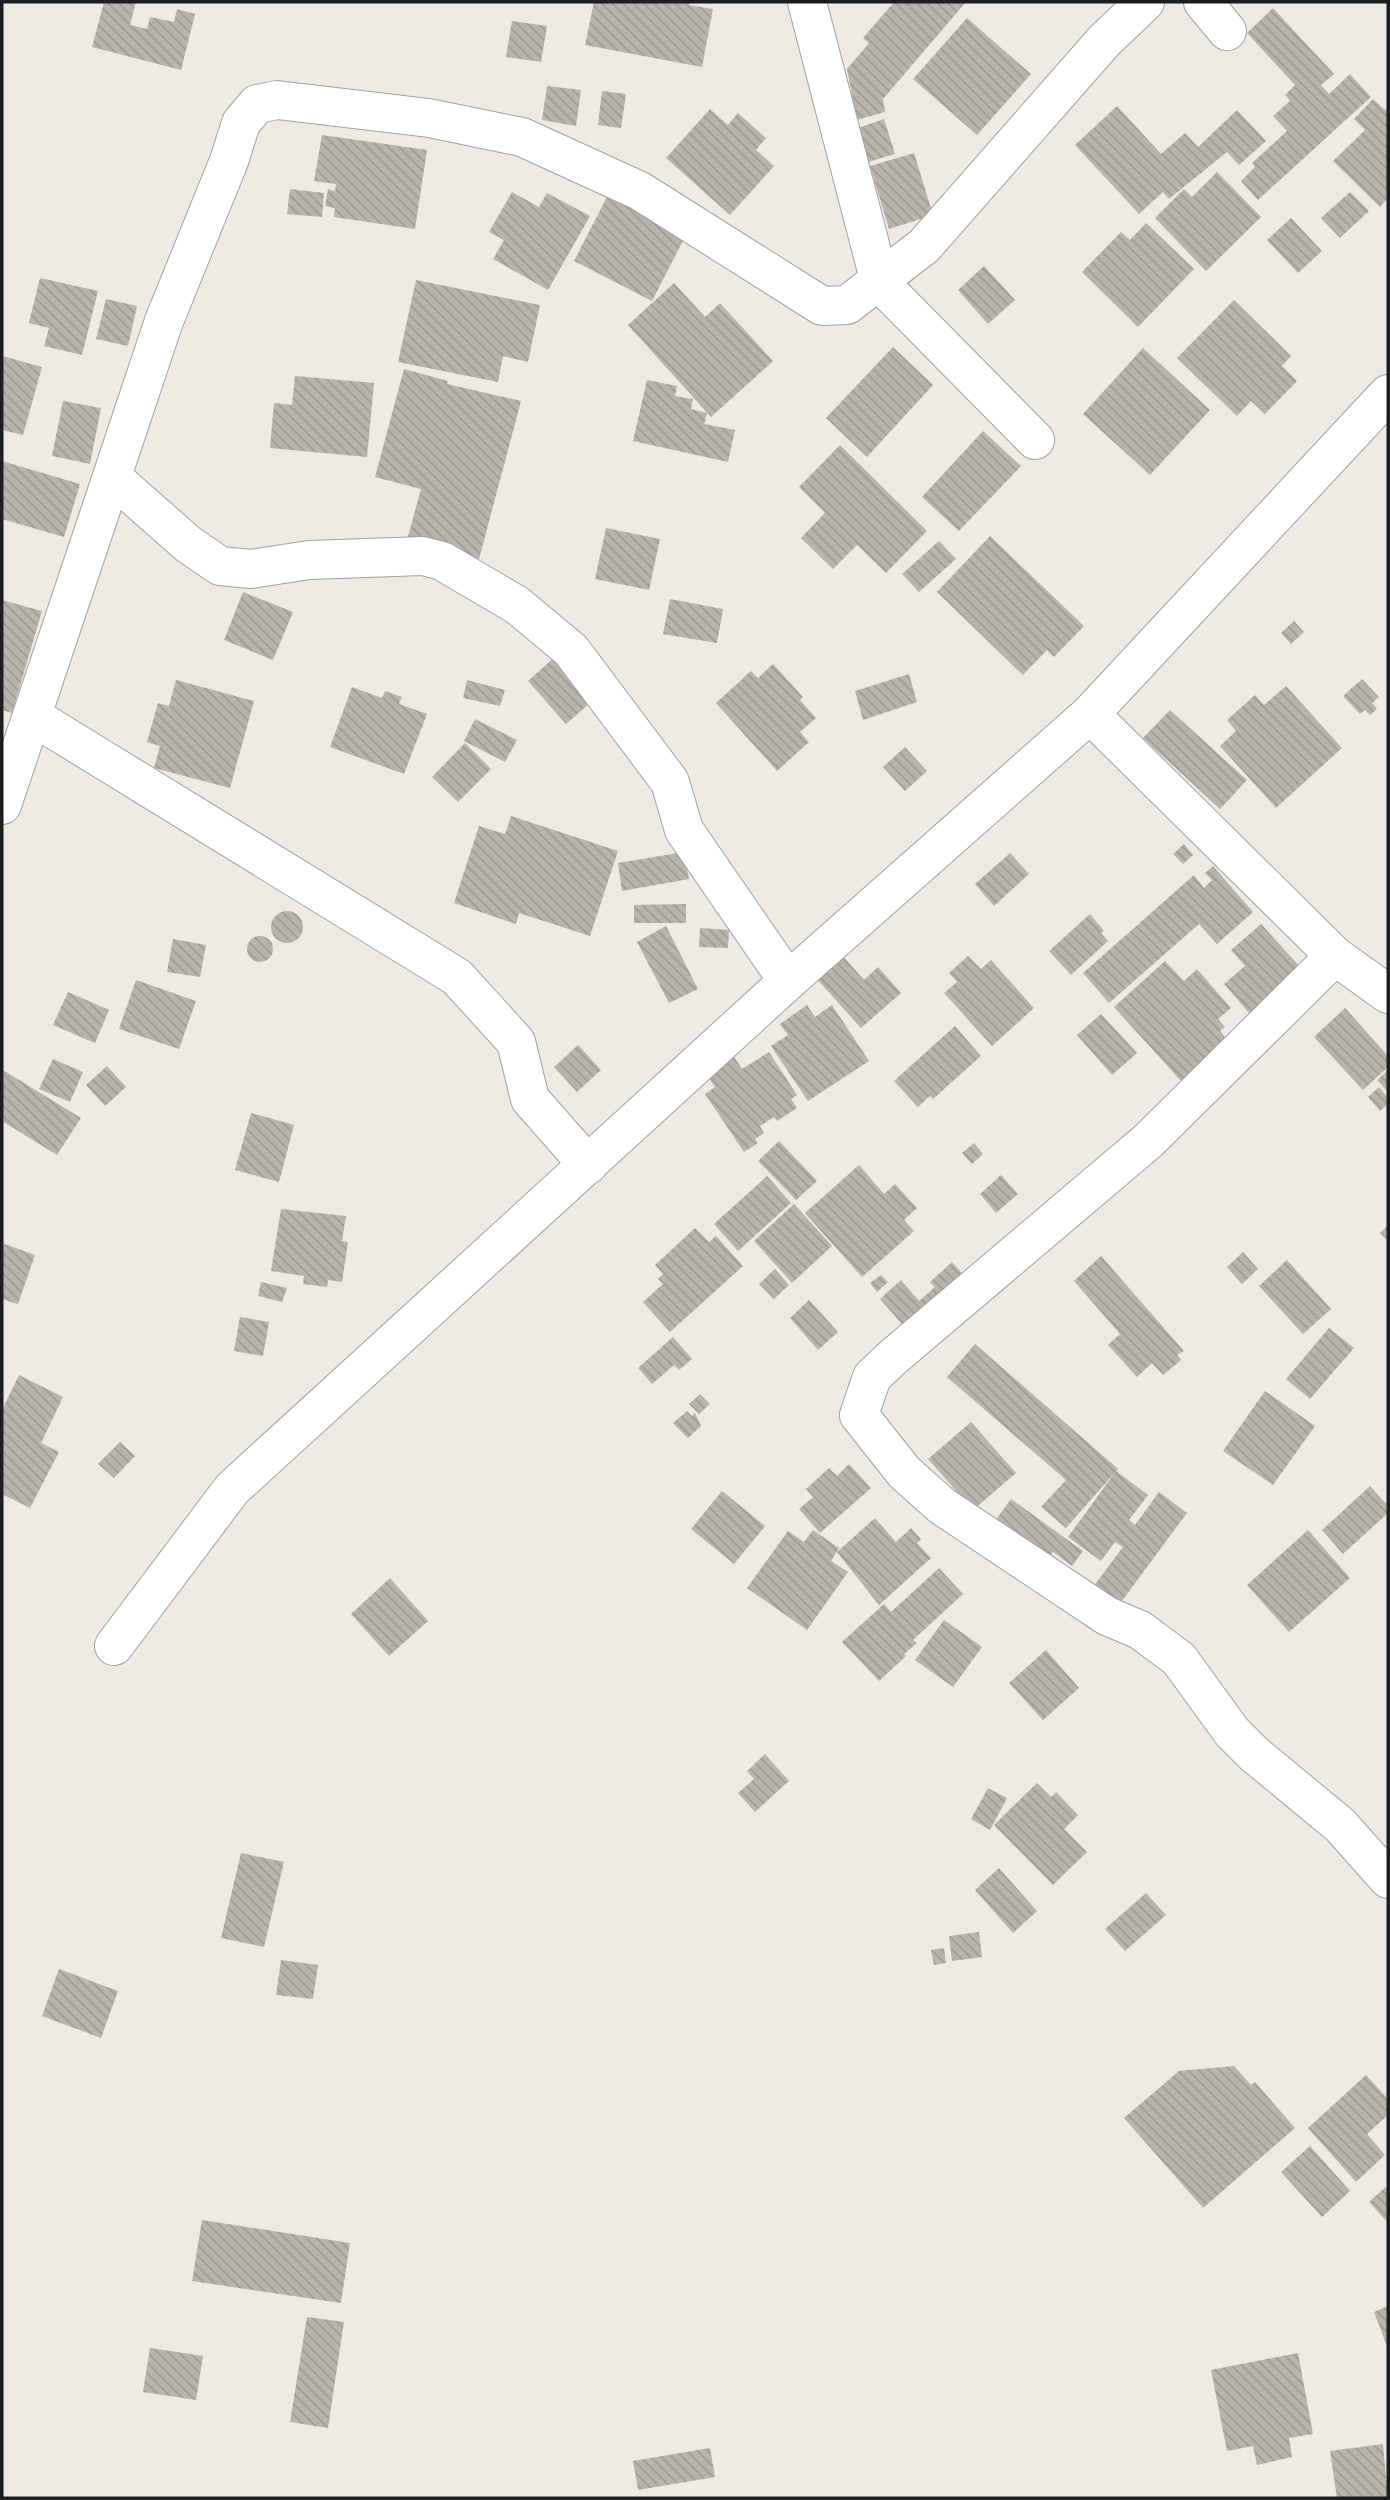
<svg xmlns="http://www.w3.org/2000/svg" width="1390" height="2500" font-family="Mulish,sans-serif">
  <defs>
    <pattern id="building-back-hatch" width="6" height="6" patternUnits="userSpaceOnUse" patternTransform="scale(1.75)"><rect width="6" height="6" fill="#bab4ad"/><path d="M-1 5l2 2M0 0l6 6M5-1l2 2" fill="none" stroke="#9f9a94"/></pattern>
  </defs>
  <rect width="100%" height="100%" fill="#edebe3"/>
  <!-- building -->
  <path fill="url(#building-back-hatch)" d="M104,2H136L130,25L147,29L150,17L174,22L177,9L195,14L181,70L92,47Z
    M594,2H690L689,5L713,9L702,67L585,45Z
    M894,2H966L883,99L885,112L857,120L847,69L869,43L863,38Z
    M1273,8L1334,74L1321,85L1329,94L1350,74L1371,97L1258,200L1241,181L1255,167L1252,163L1287,131L1273,116L1290,101L1285,95L1295,85L1247,33Z
    M967,18L1031,74L977,135L913,79Z
    M512,21L547,26L541,62L506,57Z
    M547,86L581,90L576,126L542,120Z
    M602,91L626,94L621,128L598,125Z
    M1373,99L1385,110L1388,106V198L1380,207L1333,161L1365,130L1354,119Z
    M1117,106L1161,154L1185,133L1198,147L1237,110L1266,141L1239,165L1227,152L1169,199L1163,192L1139,214L1075,145Z
    M710,109L728,125L738,113L766,138L756,150L774,166L730,215L666,158Z
    M884,119L895,154L868,162L858,128Z
    M322,135L427,150L415,229L334,217L335,208L325,206L328,189L335,191L336,184L314,181Z
    M914,153L933,215L889,229L870,166Z
    M1217,172L1261,217L1206,271L1155,218L1184,189L1192,197Z
    M290,189L324,193L322,217L287,214Z
    M512,192L539,207L547,193L590,216L548,290L493,259L504,240L489,232Z
    M1350,192L1369,211L1340,238L1321,218Z
    M609,193L687,233L652,301L574,261Z
    M1291,218L1322,251L1298,273L1267,240Z
    M1146,223L1194,269L1138,327L1082,272L1121,232L1130,240Z
    M984,266L1015,300L988,324L958,290Z
    M40,278L98,291L82,355L44,346L49,328L29,323Z
    M416,280L540,305L528,362L503,356L498,382L398,362Z
    M674,283L705,317L720,303L773,361L711,417L628,325Z
    M106,299L137,306L128,346L96,339Z
    M1234,300L1291,356L1282,366L1297,381L1265,414L1251,401L1237,416L1177,358Z
    M893,347L933,385L867,457L826,418Z
    M1143,348L1210,410L1150,475L1083,414Z
    M2,356L42,367L23,435L2,430Z
    M404,369L448,381L447,384L521,401L478,563L406,544L421,489L375,477Z
    M295,376L374,383L367,457L270,448L274,403L292,405Z
    M647,380L677,386L675,396L693,399L691,409L707,413L704,424L735,430L728,462L633,441Z
    M63,401L101,408L90,464L52,456Z
    M983,431L1021,466L959,531L922,497Z
    M840,445L927,531L886,573L857,545L833,569L801,538L825,513L799,487Z
    M2,461L80,484L64,537L2,519Z
    M606,528L660,539L649,590L595,579Z
    M990,536L1084,626L1054,657L1047,650L1023,675L937,592Z
    M939,541L956,559L919,592L902,574Z
    M243,592L293,612L273,660L224,640Z
    M670,599L723,609L717,643L663,634Z
    M2,600L42,611L12,713L2,710Z
    M1294,621L1304,632L1291,644L1281,633Z
    M557,655L596,698L566,724L528,681Z
    M773,664L803,697L800,700L816,718L800,732L809,742L777,771L716,703L751,671L758,678Z
    M909,674L917,702L863,720L855,691Z
    M1362,679L1379,697L1372,703L1377,709L1370,715L1365,710L1360,714L1343,696Z
    M176,680L254,701L230,788L154,768L160,746L147,742L158,703L169,706Z
    M467,680L505,690L500,706L463,698Z
    M1286,686L1342,748L1276,808L1220,746L1236,731L1227,720L1255,695L1264,705Z
    M352,687L382,698L385,691L402,697L399,704L427,714L404,774L330,747Z
    M1170,710L1247,780L1220,809L1143,738Z
    M475,719L517,740L505,762L464,741Z
    M465,743L491,769L458,802L432,777Z
    M905,747L927,771L905,791L883,767Z
    M511,816L618,851L590,936L519,913L516,924L454,903L479,826L505,834Z
    M1184,844L1193,855L1183,864L1173,854Z
    M684,852L689,879L622,891L618,863Z
    M1010,853L1029,874L994,906L975,884Z
    M1213,866L1253,912L1217,944L1199,924L1109,1003L1083,973L1194,875L1204,888L1212,880L1205,873Z
    M686,904V923H634V905Z
    M271 927a16 16 0 1 1 32 0a16 16 0 1 1-32 0Z
    M1090,914L1104,931L1101,933L1108,941L1071,975L1049,951Z
    M1261,924L1301,968L1250,1014L1224,984L1245,966L1231,950Z
    M666,926L698,989L669,1003L637,942Z
    M700,928L729,930L728,948L699,947Z
    M247 949a13 13 0 1 1 26 0a13 13 0 1 1-26 0Z
    M173,939L206,945L200,977L167,972Z
    M841,954L864,980L878,967L901,993L861,1028L815,977Z
    M968,956L981,969L991,960L1034,1008L992,1046L944,993L957,982L949,973Z
    M1165,961L1184,981L1197,969L1231,1008L1218,1019L1225,1027L1220,1031L1227,1040L1181,1081L1114,1007Z
    M136,980L196,1001L179,1049L119,1029Z
    M68,992L109,1010L95,1043L53,1025Z
    M807,1005L815,1017L832,1005L869,1061L808,1101L771,1046L788,1035L780,1024Z
    M1345,1008L1388,1056V1067L1363,1090L1314,1037Z
    M1101,1014L1137,1053L1112,1075L1077,1035Z
    M955,1026L981,1056L933,1099L930,1096L918,1107L894,1081Z
    M578,1045L601,1070L577,1092L554,1067Z
    M769,1052L797,1095L791,1099L797,1108L777,1121L774,1117L760,1126L764,1133L755,1139L758,1143L744,1152L705,1094L715,1087L706,1073L733,1055L742,1069Z
    M53,1059L83,1072L70,1102L39,1089Z
    M107,1066L126,1087L105,1106L86,1085Z
    M3,1070L81,1118L57,1155L2,1121Z
    M1388,1070V1092L1377,1080Z
    M1379,1087L1388,1098V1104L1380,1111L1368,1097Z
    M251,1113L294,1125L279,1182L235,1170Z
    M779,1141L817,1181L796,1200L758,1161Z
    M974,1143L983,1154L972,1164L962,1153Z
    M859,1165L884,1194L895,1184L917,1208L904,1220L914,1231L862,1277L805,1213Z
    M1001,1175L1018,1194L996,1213L980,1194Z
    M767,1176L791,1203L738,1251L714,1224Z
    M794,1204L832,1246L792,1283L754,1241Z
    M281,1209L346,1216L342,1241L348,1242L342,1282L328,1280L327,1287L303,1284L304,1276L271,1271Z
    M1388,1225V1241L1380,1233Z
    M695,1228L709,1242L716,1236L743,1266L670,1332L643,1302L663,1284L658,1279L663,1274L655,1265Z
    M2,1243L35,1255L18,1304L2,1299Z
    M1243,1252L1258,1269L1242,1284L1227,1267Z
    M1101,1256L1184,1351L1177,1355L1181,1360L1163,1375L1152,1363L1137,1377L1108,1345L1120,1334L1074,1281Z
    M1287,1260L1331,1309L1303,1334L1259,1286Z
    M952,1262L967,1279L909,1332L880,1299L901,1280L919,1301L935,1287L930,1282Z
    M775,1269L789,1285L774,1299L759,1284Z
    M881,1275L888,1282L877,1292L870,1283Z
    M261,1282L287,1288L282,1302L258,1296Z
    M809,1300L838,1332L818,1350L790,1318Z
    M240,1317L269,1322L263,1356L234,1351Z
    M1329,1328L1354,1348L1310,1399L1286,1379Z
    M673,1337L692,1359L679,1370L674,1365L652,1384L638,1368Z
    M975,1344L1118,1469L1066,1528L1041,1507L1066,1480L947,1377Z
    M19,1375L63,1397L41,1443L59,1452L30,1508L2,1494V1410Z
    M1265,1391L1315,1426L1273,1485L1223,1451Z
    M700,1394L710,1404L699,1414L689,1404Z
    M687,1411L692,1416L695,1413L701,1426L688,1438L673,1423Z
    M971,1422L1016,1473L973,1510L928,1459Z
    M120,1442L135,1456L114,1478L98,1464Z
    M849,1464L871,1488L820,1533L799,1509L813,1497L806,1489L829,1468L837,1476Z
    M1116,1471L1148,1495L1129,1520L1135,1525L1159,1492L1187,1513L1116,1609L1090,1591L1123,1547L1115,1542L1101,1561L1068,1537Z
    M1370,1486L1388,1506V1513L1343,1554L1322,1530Z
    M722,1491L765,1526L734,1564L691,1529Z
    M1011,1499L1083,1551L1072,1566L1053,1552L1046,1562L993,1524Z
    M875,1518L896,1542L911,1528L921,1539L917,1543L931,1558L879,1605L837,1552Z
    M813,1530L839,1548L831,1561L848,1572L807,1630L747,1588L788,1531L804,1542Z
    M1308,1530L1350,1578L1289,1632L1247,1585Z
    M939,1568L963,1594L913,1640L917,1643L904,1654L906,1656L879,1681L842,1642L884,1604L891,1612Z
    M390,1578L428,1621L389,1656L351,1614Z
    M944,1620L982,1647L953,1687L915,1660Z
    M1046,1650L1079,1688L1043,1720L1009,1683Z
    M765,1754L789,1781L755,1812L738,1793L754,1779L747,1771Z
    M1037,1783L1051,1797L1056,1792L1078,1815L1064,1829L1087,1852L1053,1885L994,1825Z
    M988,1788L1007,1798L990,1830L971,1819Z
    M241,1853L284,1862L264,1947L221,1938Z
    M999,1868L1037,1911L1013,1933L975,1890Z
    M1146,1893L1166,1915L1125,1951L1105,1929Z
    M979,1932L982,1957L952,1961L949,1936Z
    M944,1948L946,1963L934,1965L931,1950Z
    M281,1960L318,1965L313,1999L276,1995Z
    M59,1969L118,1991L101,2038L42,2016Z
    M1234,2066L1251,2085L1255,2082L1295,2128L1203,2208L1124,2118L1179,2071Z
    M1366,2075L1388,2099V2115L1367,2134L1385,2155L1356,2182L1308,2128Z
    M1310,2146L1350,2191L1322,2217L1281,2172Z
    M1388,2185V2223L1369,2202Z
    M202,2220L350,2243L341,2303L192,2281Z
    M1388,2306V2349L1374,2312Z
    M307,2317L344,2322L328,2428L290,2422Z
    M150,2348L203,2356L196,2400L143,2392Z
    M1298,2353L1313,2434L1289,2438L1292,2457L1257,2465L1253,2446L1227,2451L1211,2370Z
    M1383,2444L1388,2498H1337L1330,2451Z
    M710,2448L715,2477L638,2490L633,2461Z"/>
  <g fill="none" stroke-linecap="round" stroke-linejoin="round">
    <!-- minor casing -->
    <g stroke="#a1a1a1" stroke-width="40">
      <path id="minor" d="M807,2L880,283L1035,440
        M1203,2L1227,31
        M112,477L188,544L220,566L251,569L309,560L423,556L442,561L517,605L571,650L670,782L684,830L788,981
        M1090,714L1335,956L1388,994
        M32,716L457,977L516,1042L530,1099L588,1165
        M2,805L164,321L229,161L241,123L257,104L277,100L429,118L522,137L640,191L822,306L847,305L924,246L1104,41L1145,2
        M1335,956L1148,1141L892,1358L872,1377L859,1415L904,1472L942,1506L1107,1616L1140,1630L1179,1659L1232,1732L1254,1754L1340,1825L1388,1879
        M114,1646L232,1489L788,981L1090,714L1388,394"/>
    </g>
    <!-- minor -->
    <use href="#minor" stroke="#fff" stroke-width="38"/>
  </g>
  <!-- border -->
  <rect width="1390" height="2500" fill="none" stroke="#1d1d1d" stroke-width="7"/>
</svg>
